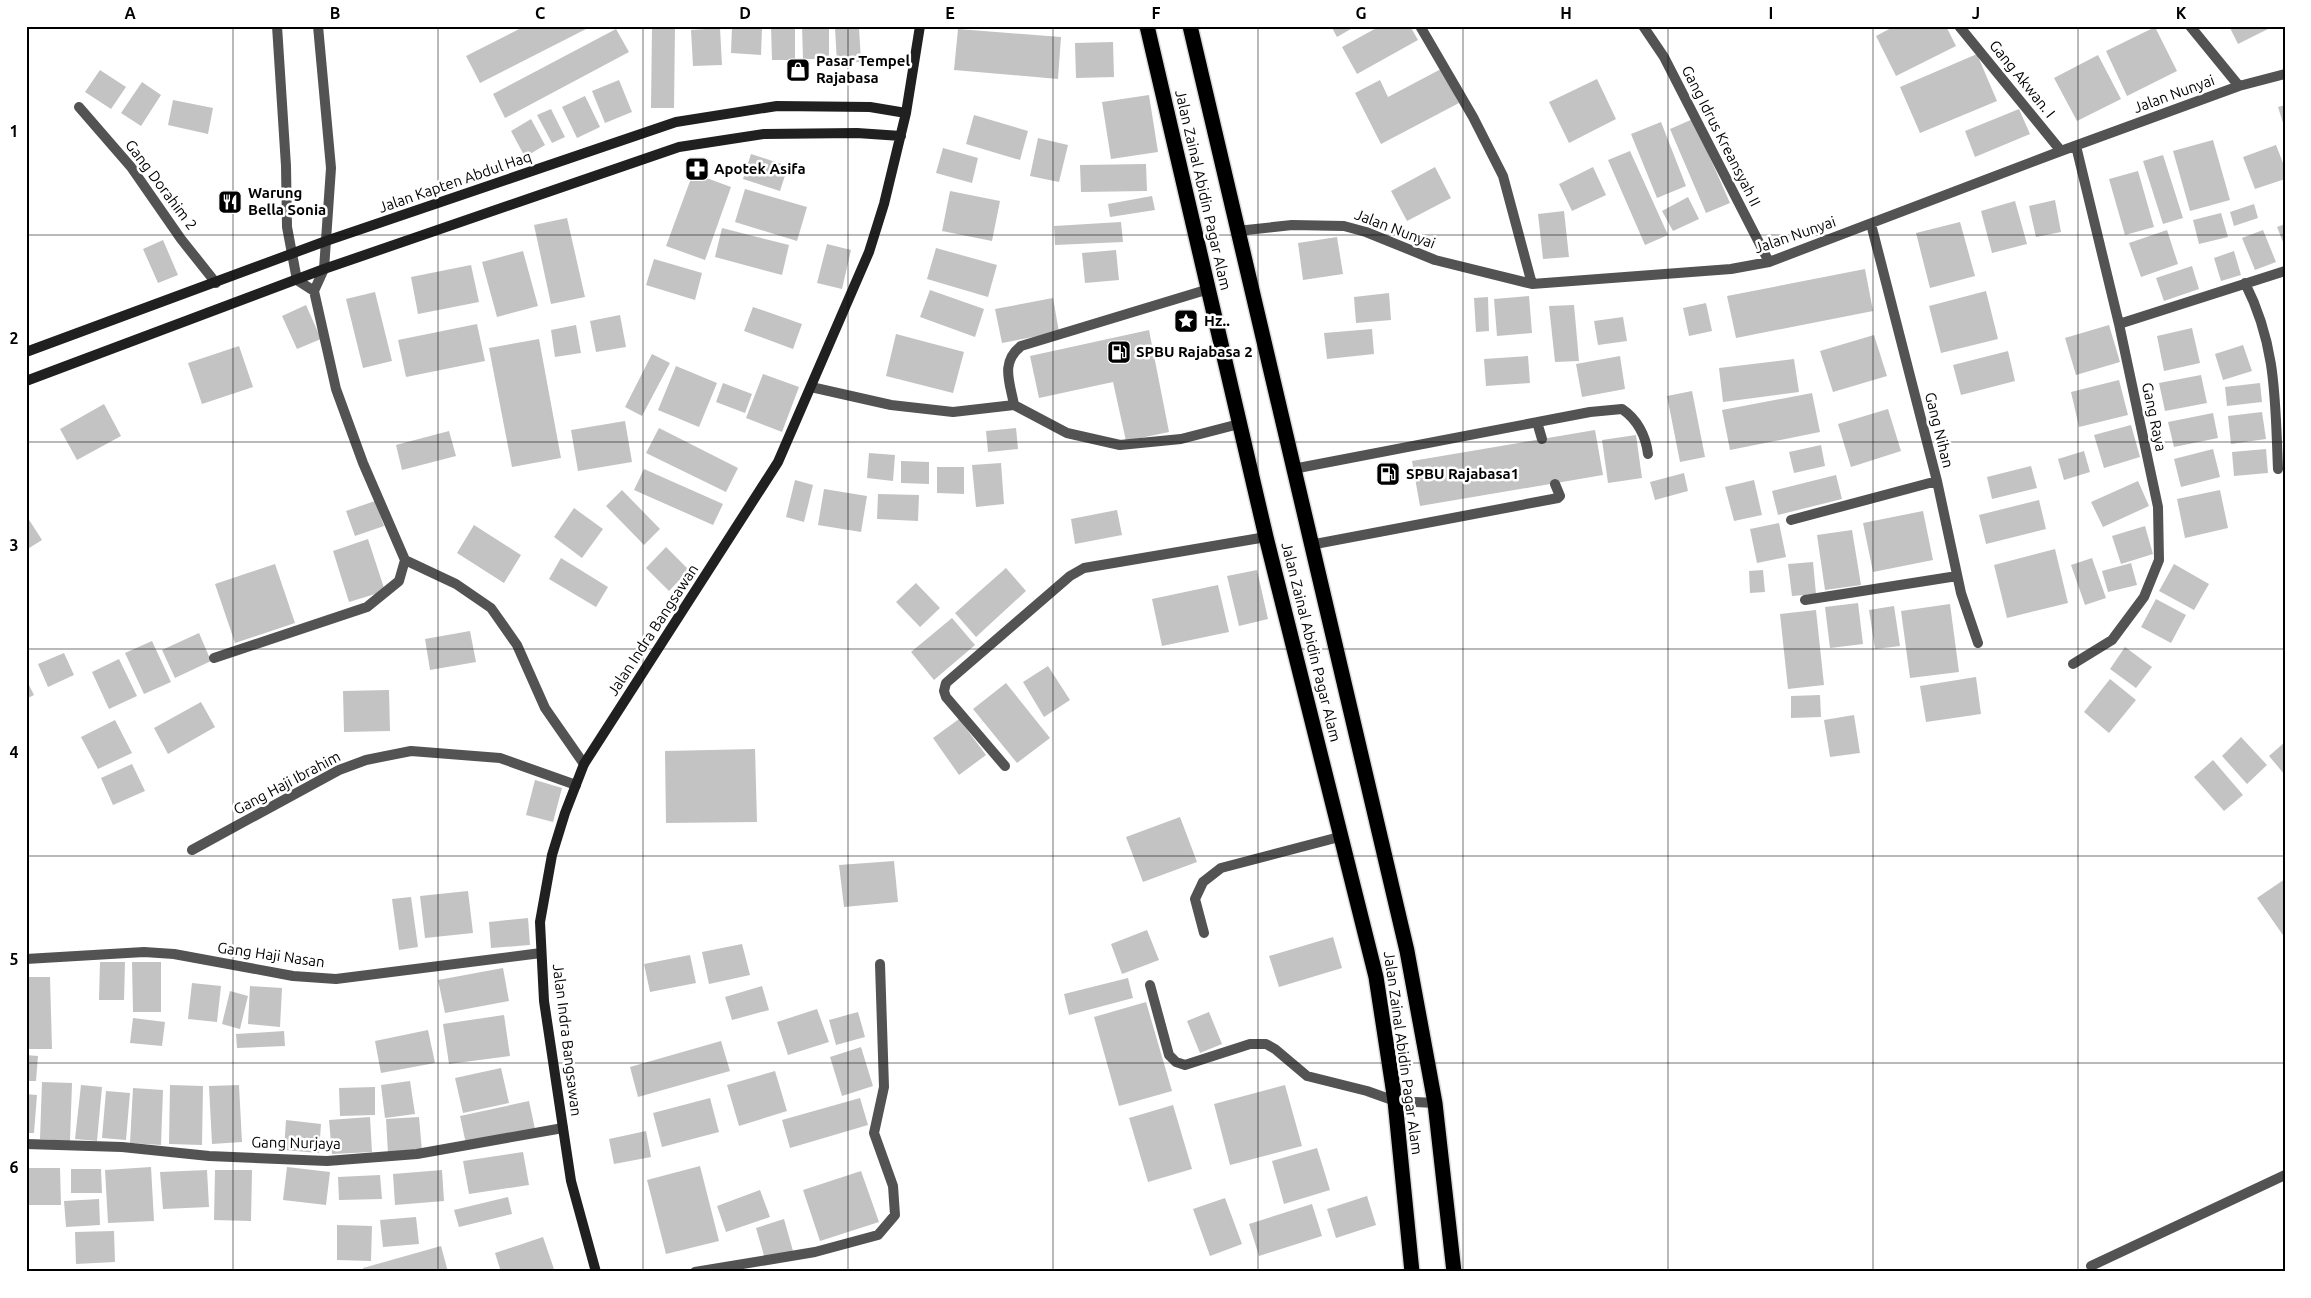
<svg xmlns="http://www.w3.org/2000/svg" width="2311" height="1298" font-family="Ubuntu,sans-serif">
  <rect width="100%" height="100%" fill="#fff"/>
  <!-- building -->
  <path fill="#c3c3c3" d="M525,26H592L480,83L466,56Z
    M652,26H675L674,108H651Z
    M732,26L762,27L761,55L731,53Z
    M771,26H795V60H772Z
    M802,26H829V59H803Z
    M1331,26H1356L1337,37Z
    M1380,26H1410L1418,40L1357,74L1342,47Z
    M1895,26H1946L1956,46L1896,76L1876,36Z
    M2229,26H2274L2238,44Z
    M859,27L861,62L837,63L835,28Z
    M2155,27L2177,71L2127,96L2106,51Z
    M720,28L722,65L693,66L691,30Z
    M616,29L629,52L505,118L493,94Z
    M958,29L1061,37L1058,79L954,70Z
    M1113,42L1114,77L1076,78L1075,43Z
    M1977,54L1997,101L1920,133L1900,87Z
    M2098,55L2121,99L2077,121L2054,78Z
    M1441,69L1459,103L1381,144L1355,93L1380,80L1388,97Z
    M100,70L126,87L111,109L85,92Z
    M1597,79L1616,119L1569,143L1549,102Z
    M619,80L632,112L605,123L592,91Z
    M142,82L161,95L141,126L121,113Z
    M1149,95L1158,152L1111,159L1102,102Z
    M585,96L600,127L577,138L562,107Z
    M173,100L213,108L208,134L168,125Z
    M2285,105V126H2284L2278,107Z
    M551,109L565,137L552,143L537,115Z
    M2019,109L2030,134L1975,157L1965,131Z
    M974,115L1028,131L1020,160L966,144Z
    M531,119L545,145L525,157L511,131Z
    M1693,119L1730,203L1706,213L1670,129Z
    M1661,122L1686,186L1657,198L1631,134Z
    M1038,138L1068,145L1059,182L1030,176Z
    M2213,140L2230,200L2190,211L2173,151Z
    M2276,145L2285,168V179L2255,189L2243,157Z
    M943,148L978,158L972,183L936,173Z
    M1630,151L1668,235L1645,245L1608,160Z
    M751,154L788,166L780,191L743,179Z
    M2163,155L2183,218L2163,224L2143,161Z
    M1146,164L1147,191L1081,192L1080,165Z
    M1435,167L1451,198L1407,221L1391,191Z
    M1593,167L1606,195L1572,211L1559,184Z
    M2138,171L2154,227L2125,235L2109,179Z
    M693,173L731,187L705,260L666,246Z
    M745,189L807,207L797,241L735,222Z
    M950,191L1000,201L992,241L942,231Z
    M1152,196L1155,210L1110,217L1108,204Z
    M1688,197L1699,219L1673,231L1662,211Z
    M2055,200L2061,232L2036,237L2029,206Z
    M2015,201L2027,244L1992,253L1981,211Z
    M2254,204L2258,218L2234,226L2230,212Z
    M1564,211L1569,257L1543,259L1538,214Z
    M2221,213L2228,237L2199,244L2193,220Z
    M567,218L585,297L551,304L534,225Z
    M1121,222L1123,242L1055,245L1054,226Z
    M1960,222L1975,276L1930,288L1916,233Z
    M2285,224V247L2277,227Z
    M722,228L789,245L782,275L715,257Z
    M2167,230L2178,264L2141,277L2129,243Z
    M2263,230L2276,262L2255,270L2242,238Z
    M1337,237L1343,274L1303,280L1298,243Z
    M163,240L178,275L158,283L143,249Z
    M827,244L851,250L842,289L817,283Z
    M936,248L997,265L988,297L927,279Z
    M1116,250L1119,280L1085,283L1082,253Z
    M523,251L538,306L497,317L482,262Z
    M2234,251L2241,275L2221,281L2214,258Z
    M654,259L702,273L695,300L646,285Z
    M471,265L479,302L418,314L411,277Z
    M2192,266L2199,289L2164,301L2156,278Z
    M1865,269L1873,311L1736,338L1727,296Z
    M930,290L984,309L975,337L920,317Z
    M1986,291L1998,339L1941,353L1929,306Z
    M375,292L392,361L363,368L346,299Z
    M1389,293L1391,320L1356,323L1354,297Z
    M1529,296L1532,333L1497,336L1494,299Z
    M1488,297L1489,331L1476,332L1474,298Z
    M1053,298L1059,332L1002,343L995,309Z
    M1706,303L1712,331L1689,336L1683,308Z
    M306,305L321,339L297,349L282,316Z
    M1574,305L1579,361L1555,362L1549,306Z
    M753,307L802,324L793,349L744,331Z
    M620,315L626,347L596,352L590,321Z
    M1623,317L1627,341L1598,345L1594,321Z
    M477,324L485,361L406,377L398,340Z
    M576,325L581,353L555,357L551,330Z
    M2109,325L2120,362L2076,375L2065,338Z
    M2192,328L2200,363L2164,371L2157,336Z
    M1372,329L1374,354L1327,359L1324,333Z
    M1149,330L1169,432L1126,441L1113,382L1039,398L1030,356Z
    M896,334L964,352L953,393L886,376Z
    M1874,335L1887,376L1833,392L1820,351Z
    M539,339L561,458L512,467L489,348Z
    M2243,345L2252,371L2223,380L2215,354Z
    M239,346L253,387L202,404L188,363Z
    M2008,351L2015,381L1961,395L1953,365Z
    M652,354L670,363L642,416L625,407Z
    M1528,356L1530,383L1486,386L1484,359Z
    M1620,356L1625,389L1582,397L1576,364Z
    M1794,359L1799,392L1723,402L1719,368Z
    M676,366L717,383L699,427L658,410Z
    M763,374L799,387L782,432L746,418Z
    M2201,375L2207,403L2165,411L2159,383Z
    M2119,380L2128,415L2079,427L2071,392Z
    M723,383L752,394L745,413L716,402Z
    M2260,383L2262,402L2227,406L2225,387Z
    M1692,391L1705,457L1680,462L1667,396Z
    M1812,393L1820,432L1730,450L1722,410Z
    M104,404L121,436L77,460L60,429Z
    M1888,409L1901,451L1851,467L1838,424Z
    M2262,412L2266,439L2231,444L2228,416Z
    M2213,413L2218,438L2174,447L2168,422Z
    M625,421L632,462L578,471L571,430Z
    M2131,425L2140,457L2104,468L2094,435Z
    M659,428L738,468L726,492L646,453Z
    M1016,428L1018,449L988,452L986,431Z
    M1595,430L1603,475L1420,506L1412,461Z
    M449,431L456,456L402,470L396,445Z
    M1636,435L1642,478L1608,483L1602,440Z
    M1821,445L1825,466L1794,473L1789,452Z
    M2213,449L2220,477L2181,487L2174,459Z
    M2266,449L2268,473L2234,476L2232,452Z
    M2084,451L2090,472L2064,480L2058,459Z
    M869,453L895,455L893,481L867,478Z
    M901,461L929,462V484L901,483Z
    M1001,463L1004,504L976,507L972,465Z
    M2031,466L2037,488L1992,499L1987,477Z
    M937,467H964V494L937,493Z
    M644,469L723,504L713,525L634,490Z
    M1684,473L1688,491L1655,500L1650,482Z
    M1836,475L1842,499L1778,515L1772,491Z
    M795,480L813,485L804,522L786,517Z
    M1754,480L1762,515L1734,521L1725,487Z
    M2138,481L2149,506L2103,527L2091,502Z
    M824,489L867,496L861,532L818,525Z
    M622,490L660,529L644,545L606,506Z
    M2220,490L2228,528L2185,538L2177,499Z
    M878,494L919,495L918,521L877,519Z
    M2039,500L2046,529L1986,544L1979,515Z
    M375,501L384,526L355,536L346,511Z
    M574,508L603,529L582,558L554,537Z
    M1117,510L1122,535L1075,544L1071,519Z
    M1923,511L1933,560L1873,572L1863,523Z
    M26,515L42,540L26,550Z
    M1779,523L1786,557L1757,563L1750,529Z
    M474,525L521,555L504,583L457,553Z
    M2145,526L2153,554L2121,564L2112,536Z
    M1852,530L1861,585L1825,590L1817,535Z
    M368,539L385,591L349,602L333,551Z
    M666,547L689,570L669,591L646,568Z
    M2055,549L2068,603L2007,618L1994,565Z
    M561,558L608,587L596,607L549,579Z
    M2092,558L2106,598L2085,605L2071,565Z
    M1813,562L1816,594L1792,596L1788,564Z
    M2131,563L2137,585L2108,592L2102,571Z
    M275,564L295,623L235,643L215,584Z
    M2174,564L2209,584L2194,610L2159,591Z
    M1006,568L1026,591L976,637L955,613Z
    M1257,570L1268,619L1239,626L1227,576Z
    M1763,570L1765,592L1750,593L1749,571Z
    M916,583L940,608L920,627L896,602Z
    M1218,585L1229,632L1162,646L1152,599Z
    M2156,599L2186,615L2171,643L2141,627Z
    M1858,603L1863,644L1830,648L1825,607Z
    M1950,604L1959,672L1910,678L1901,611Z
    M1894,606L1900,646L1875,649L1869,610Z
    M1816,610L1824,685L1788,689L1780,614Z
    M952,618L975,645L934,680L911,652Z
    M470,631L476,662L430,670L425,639Z
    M199,633L211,661L175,678L162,650Z
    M152,641L171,682L144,694L125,653Z
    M2125,647L2152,667L2136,688L2110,669Z
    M64,653L74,675L48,687L38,664Z
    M119,659L137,696L109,709L92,672Z
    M1048,666L1070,700L1044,717L1023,682Z
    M1976,677L1981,714L1926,722L1920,686Z
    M26,679L34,695L26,699Z
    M2110,679L2136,700L2109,733L2084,712Z
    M1006,683L1050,738L1017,763L973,709Z
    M389,690L390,731L344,732L343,691Z
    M1820,695L1821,717L1791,718V696Z
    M201,702L215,727L168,754L154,728Z
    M1854,715L1860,753L1830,757L1824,720Z
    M959,719L986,755L959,775L933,738Z
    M115,720L132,753L98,769L81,737Z
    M2241,737L2267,765L2247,784L2222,756Z
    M2285,742V775L2269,756Z
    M755,749L757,822L666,823L665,751Z
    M2213,760L2243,795L2224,811L2194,777Z
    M132,764L145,791L113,805L101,778Z
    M535,780L562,788L553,822L526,815Z
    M1180,817L1197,862L1143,882L1126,837Z
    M894,861L898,902L844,907L839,865Z
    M2285,879V938L2257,898Z
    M468,891L473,933L425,938L420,896Z
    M411,897L418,947L399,950L392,899Z
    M528,918L530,945L491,948L489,922Z
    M1147,930L1159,960L1122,974L1111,944Z
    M1333,937L1342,968L1279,987L1269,956Z
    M742,944L750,975L709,984L702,952Z
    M690,955L696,983L650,992L644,964Z
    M100,962H125L124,1000H99Z
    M132,962H161V1012H133Z
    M503,968L509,1001L445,1013L438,980Z
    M26,977H50L52,1049H26Z
    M1128,978L1133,998L1069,1015L1064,994Z
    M192,983L221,986L217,1022L188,1019Z
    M250,986L282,988L280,1027L248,1024Z
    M762,986L769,1010L732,1020L725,997Z
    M230,991L248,996L240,1029L222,1024Z
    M1146,1002L1172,1091L1119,1106L1094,1017Z
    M817,1009L829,1042L788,1055L777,1022Z
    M858,1012L865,1037L836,1045L829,1020Z
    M1209,1012L1222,1044L1200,1053L1187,1021Z
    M504,1015L510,1056L449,1064L443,1024Z
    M133,1018L165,1022L162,1046L130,1043Z
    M428,1030L435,1063L381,1073L375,1041Z
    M284,1031L285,1046L237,1048L236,1034Z
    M721,1041L730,1071L638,1097L630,1067Z
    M861,1047L873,1086L842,1096L830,1057Z
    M26,1055L38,1056L36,1081H26Z
    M501,1068L509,1103L463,1113L455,1078Z
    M775,1071L787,1111L739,1126L727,1085Z
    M410,1081L415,1114L385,1118L381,1085Z
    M42,1082L72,1083L70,1141L40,1139Z
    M81,1085L102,1087L97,1141L75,1139Z
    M170,1085L203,1086L202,1145L169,1144Z
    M239,1085L242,1142L212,1144L209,1086Z
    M1285,1085L1302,1146L1230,1165L1214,1104Z
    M375,1087V1115L340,1116L339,1088Z
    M133,1088L163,1090L161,1145L130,1143Z
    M106,1091L130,1093L126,1140L102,1138Z
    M26,1094L37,1095L34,1133H26Z
    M710,1098L719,1132L662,1147L653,1113Z
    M860,1098L868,1125L790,1148L782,1120Z
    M529,1101L535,1129L466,1144L460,1116Z
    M1173,1105L1192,1169L1148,1182L1129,1118Z
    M370,1117L372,1152L332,1154L329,1120Z
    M419,1117L422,1151L388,1154L386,1119Z
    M286,1120L321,1124L319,1153L284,1150Z
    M646,1131L651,1157L614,1164L609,1139Z
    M1317,1148L1330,1190L1284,1204L1272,1161Z
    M523,1152L529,1185L469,1194L463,1161Z
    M700,1166L719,1241L666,1254L647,1180Z
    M151,1167L154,1221L108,1223L105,1170Z
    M287,1167L330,1172L326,1205L283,1200Z
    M26,1168H60L61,1205H26Z
    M71,1169H101L102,1193H71Z
    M207,1170L209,1207L163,1209L160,1172Z
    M215,1170H252L251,1221L214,1220Z
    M442,1170L444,1201L395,1205L393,1174Z
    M861,1171L879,1222L820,1241L803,1190Z
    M380,1175L382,1199L339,1200L338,1177Z
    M760,1190L770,1217L726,1232L717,1206Z
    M1367,1196L1376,1225L1336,1238L1327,1209Z
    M508,1197L512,1214L459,1227L454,1210Z
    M1225,1198L1242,1244L1210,1256L1193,1209Z
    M99,1199L100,1225L66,1227L64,1201Z
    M1312,1204L1322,1236L1259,1256L1249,1224Z
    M416,1217L419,1244L383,1247L380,1220Z
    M784,1219L793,1251L765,1259L756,1228Z
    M337,1225L372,1226L371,1261L337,1260Z
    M114,1231L115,1262L76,1264L75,1232Z
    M543,1237L555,1272H501L495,1253Z
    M441,1246L448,1272H364L363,1268Z"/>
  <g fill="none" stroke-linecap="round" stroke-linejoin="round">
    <!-- highway casing -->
    <g stroke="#dbdbdb" stroke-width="18">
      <path id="highway" d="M1147,26L1266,537L1376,977L1395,1101L1412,1272
        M1190,26L1407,951L1435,1103L1454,1272"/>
    </g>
    <!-- lane -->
    <path stroke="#535353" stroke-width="10" d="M811,387L891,405L953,412L1014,405L1067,433L1120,445L1181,439L1239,424
      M1014,405C1010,382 1000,363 1021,346L1209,289
      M1537,422L1542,439
      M1293,469L1590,412L1622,409C1637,419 1646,436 1648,454
      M1310,545L1558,498L1560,496L1555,484
      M1204,933L1195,899L1203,882L1221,868L1343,836"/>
    <!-- street -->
    <path stroke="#535353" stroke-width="10" d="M277,26L286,166L287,227L297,280L314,291
      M318,26L331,168L324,269L314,291L336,389L363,463L405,560L456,584L491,608L517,645L545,708L584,764
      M1420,26L1473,117L1503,176L1532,284
      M1643,26L1664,57L1769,262
      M1959,26L2061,151
      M2190,26L2239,86
      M79,107L131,167L181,239L216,283
      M1871,224L1937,481L1961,593L1978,643
      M1237,231L1292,225L1344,226L1366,232L1435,260L1532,284L1731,269L1769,262L2061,151L2239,86L2285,74
      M2245,283C2277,346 2275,401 2278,469
      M2119,324L2285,271
      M1791,520L1937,481
      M1805,600L1957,576
      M214,658L367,607L399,581L405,560
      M2073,664L2112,640L2144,597L2159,560L2158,507L2119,324L2076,146
      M1005,766L946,697L944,691L946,683L1070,576L1084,568L1266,537
      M192,850L339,770L366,760L411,751L500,758L576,785
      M26,959L144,952L174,954L293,976L336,979L541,953
      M1150,985L1169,1055L1176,1062L1185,1065L1250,1044H1266L1275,1049L1307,1076L1367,1091L1395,1101L1435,1103
      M26,1144L122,1147L209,1156L327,1161L417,1154L563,1128
      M2091,1266L2285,1175
      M695,1272L815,1252L878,1235L895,1215L893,1186L874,1133L884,1087L880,964"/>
    <!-- secondary -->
    <path stroke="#202020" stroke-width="10" d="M26,352L326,241L676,122L777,106L870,107L906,113
      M26,381L324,269L679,147L764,134L857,133L901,136
      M596,1272L571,1181L563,1128L544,1001L540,922L552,855L565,813L584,764L778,462L869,252L884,204L906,113L920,26"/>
    <!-- highway -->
    <use href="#highway" stroke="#000" stroke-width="15"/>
  </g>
  <!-- grid -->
  <path fill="none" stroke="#000" stroke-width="1" stroke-opacity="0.55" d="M233,26V1272M438,26V1272M643,26V1272M848,26V1272M1053,26V1272M1258,26V1272M1463,26V1272M1668,26V1272M1873,26V1272M2078,26V1272M26,235H2285M26,442H2285M26,649H2285M26,856H2285M26,1063H2285"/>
  <!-- icons -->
  <defs>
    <g id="shop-square" transform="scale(1.25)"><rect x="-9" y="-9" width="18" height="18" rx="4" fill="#000" stroke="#fff"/><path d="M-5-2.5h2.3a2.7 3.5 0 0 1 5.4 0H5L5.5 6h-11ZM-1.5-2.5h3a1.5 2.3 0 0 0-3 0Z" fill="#fff"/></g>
    <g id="pharmacy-square" transform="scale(1.25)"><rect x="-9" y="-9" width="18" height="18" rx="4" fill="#000" stroke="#fff"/><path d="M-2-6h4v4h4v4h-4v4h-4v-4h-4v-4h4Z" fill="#fff"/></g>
    <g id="restaurant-square" transform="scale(1.25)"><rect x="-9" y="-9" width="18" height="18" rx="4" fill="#000" stroke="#fff"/><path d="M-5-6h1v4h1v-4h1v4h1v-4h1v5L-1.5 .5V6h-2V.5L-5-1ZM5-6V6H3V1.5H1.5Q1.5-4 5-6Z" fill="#fff"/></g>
    <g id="sight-square" transform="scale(1.25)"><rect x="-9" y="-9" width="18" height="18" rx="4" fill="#000" stroke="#fff"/><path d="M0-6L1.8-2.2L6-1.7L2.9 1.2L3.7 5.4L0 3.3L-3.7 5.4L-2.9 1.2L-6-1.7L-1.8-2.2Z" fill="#fff"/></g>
    <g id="fuel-square" transform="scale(1.25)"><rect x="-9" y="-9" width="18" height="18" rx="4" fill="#000" stroke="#fff"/><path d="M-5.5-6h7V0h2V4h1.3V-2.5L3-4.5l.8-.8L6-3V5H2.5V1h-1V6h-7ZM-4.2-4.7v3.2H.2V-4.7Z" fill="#fff"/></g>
  </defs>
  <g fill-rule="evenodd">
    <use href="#shop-square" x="798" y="70"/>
    <use href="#pharmacy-square" x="697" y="169"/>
    <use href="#restaurant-square" x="230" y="202"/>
    <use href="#sight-square" x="1186" y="321"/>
    <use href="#fuel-square" x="1119" y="352"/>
    <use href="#fuel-square" x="1388" y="474"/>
  </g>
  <g text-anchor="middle" stroke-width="5" stroke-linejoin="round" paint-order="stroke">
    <!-- poi labels -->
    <g font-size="15" font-weight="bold" fill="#000" stroke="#fff" text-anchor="start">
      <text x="816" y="66">Pasar Tempel<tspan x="816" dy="17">Rajabasa</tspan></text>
      <text x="714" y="174">Apotek Asifa</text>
      <text x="248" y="198">Warung<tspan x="248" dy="17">Bella Sonia</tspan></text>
      <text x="1204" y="326">Hz..</text>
      <text x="1136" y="357">SPBU Rajabasa 2</text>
      <text x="1406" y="479">SPBU Rajabasa1</text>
    </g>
    <!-- street labels -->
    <g font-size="15" fill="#000" stroke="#fff">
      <text transform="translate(2022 79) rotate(51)" y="5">Gang Akwan. I</text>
      <text transform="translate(2174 94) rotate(-20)" y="5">Jalan Nunyai</text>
      <text transform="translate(1721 136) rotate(63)" y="5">Gang Idrus Kreansyah II</text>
      <text transform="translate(455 182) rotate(-19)" y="5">Jalan Kapten Abdul Haq</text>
      <text transform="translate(161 185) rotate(53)" y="5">Gang Dorahim 2</text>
      <text transform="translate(1203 190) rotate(77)" y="5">Jalan Zainal Abidin Pagar Alam</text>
      <text transform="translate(1395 229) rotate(21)" y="5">Jalan Nunyai</text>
      <text transform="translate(1795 235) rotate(-19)" y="5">Jalan Nunyai</text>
      <text transform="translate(2154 417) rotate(78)" y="5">Gang Raya</text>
      <text transform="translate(1939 430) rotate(76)" y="5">Gang Nihan</text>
      <text transform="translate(653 630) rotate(-57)" y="5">Jalan Indra Bangsawan</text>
      <text transform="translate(1311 642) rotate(76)" y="5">Jalan Zainal Abidin Pagar Alam</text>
      <text transform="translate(287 783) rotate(-28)" y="5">Gang Haji Ibrahim</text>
      <text transform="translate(271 955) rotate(8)" y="5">Gang Haji Nasan</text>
      <text transform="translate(567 1040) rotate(83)" y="5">Jalan Indra Bangsawan</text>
      <text transform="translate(1403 1053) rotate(82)" y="5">Jalan Zainal Abidin Pagar Alam</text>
      <text transform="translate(296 1143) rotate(1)" y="5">Gang Nurjaya</text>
    </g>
  </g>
  <!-- border -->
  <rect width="2311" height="1298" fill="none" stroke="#ffffff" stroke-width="55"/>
  <rect x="28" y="28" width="2256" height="1242" fill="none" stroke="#000" stroke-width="2"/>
  <g font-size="16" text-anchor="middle" font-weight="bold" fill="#000">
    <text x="130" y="19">A</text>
    <text x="335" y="19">B</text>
    <text x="540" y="19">C</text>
    <text x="745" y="19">D</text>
    <text x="950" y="19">E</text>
    <text x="1156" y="19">F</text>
    <text x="1361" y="19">G</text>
    <text x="1566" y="19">H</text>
    <text x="1771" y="19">I</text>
    <text x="1976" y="19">J</text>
    <text x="2181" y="19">K</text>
    <text x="14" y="137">1</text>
    <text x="14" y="344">2</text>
    <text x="14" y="551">3</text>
    <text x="14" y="758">4</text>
    <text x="14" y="965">5</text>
    <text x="14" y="1173">6</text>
  </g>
</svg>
